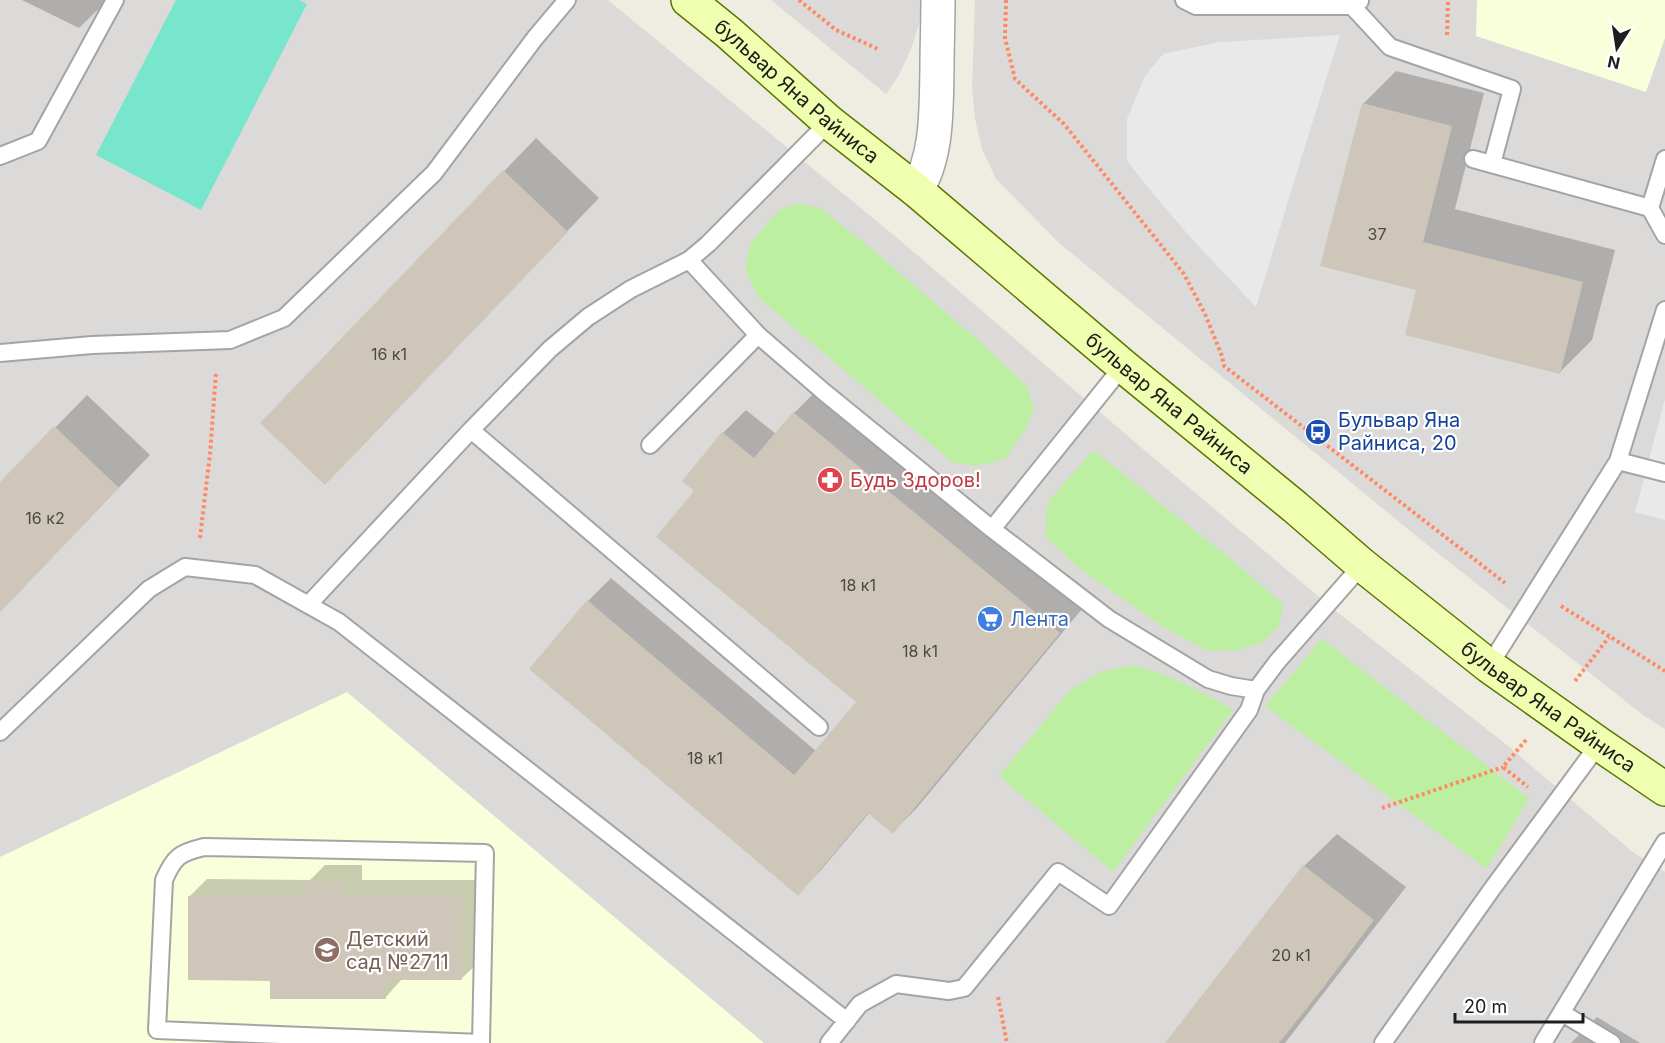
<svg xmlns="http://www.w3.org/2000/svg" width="1665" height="1043" font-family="Inter,sans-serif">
  <rect width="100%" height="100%" fill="#efece1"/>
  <!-- residential -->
  <path fill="#dbdad9" d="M0,0H608L902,242L1130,438L1337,612L1502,741L1634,853L1665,872V1043H0Z
    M771,0H920V21L911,49L899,75L886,94Z
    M975,0H1665V729L1643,715L1420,539L1059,243L996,179L982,149L975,119L972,87Z"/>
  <!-- education -->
  <path fill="#f9ffda" d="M1477,0H1665V38L1646,92L1476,36Z
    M347,692L764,1043H0V857Z"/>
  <!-- grass -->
  <path fill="#bcefa1" d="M796,203L820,208L873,250L980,342L1027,386L1034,408L1026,429L1005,459L976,466L952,462L758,297L745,269L751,243L778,211Z
    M1093,450L1232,560L1283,604L1279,626L1263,642L1239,650L1207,651L1162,626L1077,567L1045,536L1048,502Z
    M1322,639L1529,798L1487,869L1265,706Z
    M1135,665C1173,677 1198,689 1233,710L1113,872L999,776L1070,690L1102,671Z"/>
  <!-- pitch -->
  <path fill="#77e6cc" d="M176,0H299L307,4L201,210L96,155Z"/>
  <!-- parking -->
  <path fill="#e9e9e9" d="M1340,35L1300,162L1256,307L1191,238L1151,191L1127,161V119L1145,76L1163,54L1219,42Z
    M1665,399V520L1635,512Z"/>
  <!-- shadow -->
  <path fill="#0003" d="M22,0H108L79,28Z
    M1396,71L1484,93L1455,209L1615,250L1592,340L1559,373L1418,289L1363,104Z
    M536,138L599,198L357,451L262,423Z
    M817,390L1082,609L916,809L893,832L870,812L821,870L797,894L588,601L611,578L816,751L858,701L696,491L684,481L723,433L746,410L776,434L794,413Z
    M87,395L150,455L0,612V484Z
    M1337,834L1406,887L1285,1043H1167L1304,866Z
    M325,865H362V880H479V962L461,979H402L385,998L271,979L190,896L207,879L310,880Z
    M1597,1017L1640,1043H1571Z"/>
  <!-- building -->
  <path fill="#cfc6ba" d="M1362,103L1452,126L1423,242L1583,282L1560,374L1405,335L1416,290L1320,266Z
    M503,170L568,232L325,485L260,423Z
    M793,412L1060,633L893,834L868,813L798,896L529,669L587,600L794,775L856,702L656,537L694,491L682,481L722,432L754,458Z
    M54,426L119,488L0,612V482Z
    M1303,865L1374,920L1322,989L1279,1043H1165Z
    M306,882H346V897H462V980H386V999H270V981L188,980V896H306Z"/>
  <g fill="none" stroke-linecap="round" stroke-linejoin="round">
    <!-- service casing -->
    <g stroke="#a4a4a4" stroke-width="20">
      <path id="service" d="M1184,0L1196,6H1352L1360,1
        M1352,6L1390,47L1512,89L1492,164
        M829,122L708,244L689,260L758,335L824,392L992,529L1109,619L1208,679L1231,686L1256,690L1277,662L1362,565
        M0,156L38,141L115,0
        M1473,159L1650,208
        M1665,159L1650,208L1665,235
        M0,353L92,345L230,340L284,318L434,173L535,38L567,0
        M471,430L819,727
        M650,445L758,335
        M1618,461L1665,473
        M992,529L1123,366
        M308,605L471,430L550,349L588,317L631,289L689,260
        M1489,666L1618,461L1665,310
        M0,732L149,589L185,567L255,575L339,622L847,1021
        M1562,1013L1612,1043
        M481,1043L485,853L204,847C179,853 174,857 164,880L157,1030L481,1043
        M829,1043L860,1004L896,984L949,991L964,988L1058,872L1109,906L1249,710L1256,690
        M1383,1043L1492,889L1599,744
        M1543,1043L1665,842"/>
    </g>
    <!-- tertiary casing -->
    <g stroke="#a4a4a4" stroke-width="36">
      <path id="tertiary" d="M916,190C938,157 936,108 937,69C937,46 938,23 938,0"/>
    </g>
    <!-- secondary casing -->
    <g stroke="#587700" stroke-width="36">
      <g id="secondary">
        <path id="s1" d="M688,0L729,33L829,122L916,190L1123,366L1295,507L1362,565L1489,666L1599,744L1665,789"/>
      </g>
    </g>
    <!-- path -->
    <path stroke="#ff8a62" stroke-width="4" stroke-dasharray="3 3" stroke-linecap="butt" d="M799,0L836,30L878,49
      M1006,0L1005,38L1015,79L1064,124L1184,274L1205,314L1222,356L1224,366L1505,583
      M1447,35L1448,0
      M200,538L210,454L216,372
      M1561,606L1665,671
      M1575,681L1609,637
      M1526,740L1503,767L1528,787
      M1382,808L1503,767
      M998,997L1007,1043"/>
    <!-- service -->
    <use href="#service" stroke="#fff" stroke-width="16"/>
    <!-- tertiary -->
    <use href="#tertiary" stroke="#fff" stroke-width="33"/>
    <!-- secondary -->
    <use href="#secondary" stroke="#efffaf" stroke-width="33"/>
  </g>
  <!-- icons -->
  <defs>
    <g id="bus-disc" transform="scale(1.35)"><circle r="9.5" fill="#1a4fb4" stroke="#fff"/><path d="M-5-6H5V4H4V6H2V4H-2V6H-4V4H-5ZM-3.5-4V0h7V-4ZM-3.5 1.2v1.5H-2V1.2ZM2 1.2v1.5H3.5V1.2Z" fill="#fff"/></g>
    <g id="pharmacy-disc" transform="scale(1.35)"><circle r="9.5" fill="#e0444e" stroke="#fff"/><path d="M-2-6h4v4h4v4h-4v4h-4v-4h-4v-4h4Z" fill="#fff"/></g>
    <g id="supermarket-disc" transform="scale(1.35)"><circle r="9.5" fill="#3f7fe0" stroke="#fff"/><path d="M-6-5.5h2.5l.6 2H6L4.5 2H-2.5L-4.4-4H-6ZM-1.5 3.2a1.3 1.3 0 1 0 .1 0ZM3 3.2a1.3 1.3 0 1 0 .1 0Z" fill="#fff"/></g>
    <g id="school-disc" transform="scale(1.35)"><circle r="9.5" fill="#8d6e63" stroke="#fff"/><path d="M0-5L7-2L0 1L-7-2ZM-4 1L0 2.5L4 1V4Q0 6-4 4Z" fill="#fff"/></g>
  </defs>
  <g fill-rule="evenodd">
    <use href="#bus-disc" x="1318" y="432"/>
    <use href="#pharmacy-disc" x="830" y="480"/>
    <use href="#supermarket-disc" x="990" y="619"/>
    <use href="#school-disc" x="327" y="950"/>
  </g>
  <g text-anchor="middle" stroke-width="4.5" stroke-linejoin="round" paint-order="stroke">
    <!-- number labels -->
    <g font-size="16" fill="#4a4744">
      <text x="1377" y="240">37</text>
      <text x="389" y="360">16 к1</text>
      <text x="45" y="524">16 к2</text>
      <text x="858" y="591">18 к1</text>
      <text x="920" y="657">18 k1</text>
      <text x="705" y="764">18 к1</text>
      <text x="1291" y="961">20 к1</text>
    </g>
    <!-- street labels -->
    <g font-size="20" fill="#1d1d1d" stroke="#fff">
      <text dy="7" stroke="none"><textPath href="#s1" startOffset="142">бульвар Яна Райниса</textPath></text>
      <text dy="7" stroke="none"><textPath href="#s1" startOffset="628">бульвар Яна Райниса</textPath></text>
      <text dy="7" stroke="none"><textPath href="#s1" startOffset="1114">бульвар Яна Райниса</textPath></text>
    </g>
    <!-- transit labels -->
    <g font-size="20" fill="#164399" stroke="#fff" text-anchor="start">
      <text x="1338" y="427">Бульвар Яна<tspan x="1338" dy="23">Райниса, 20</tspan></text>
    </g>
    <!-- health labels -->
    <g font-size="20" fill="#be3a42" stroke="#fff" text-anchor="start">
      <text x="850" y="487">Будь Здоров!</text>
    </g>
    <!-- shop labels -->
    <g font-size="20" fill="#366cbe" stroke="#fff" text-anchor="start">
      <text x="1010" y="626">Лента</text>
    </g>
    <!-- education labels -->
    <g font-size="20" fill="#785e54" stroke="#fff" text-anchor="start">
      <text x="346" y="946">Детский<tspan x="346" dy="23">сад №2711</tspan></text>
    </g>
  </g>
  <!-- north arrow -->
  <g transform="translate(1617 48) rotate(192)" stroke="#ffffff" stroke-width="4.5" paint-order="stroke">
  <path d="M0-4.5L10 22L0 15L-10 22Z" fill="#1d1d1d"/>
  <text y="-9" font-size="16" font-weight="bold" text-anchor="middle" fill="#1d1d1d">N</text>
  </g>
  <!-- scale -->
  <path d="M1455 1013v9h128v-9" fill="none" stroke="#1d1d1d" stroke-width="3"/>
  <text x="1464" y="1013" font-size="18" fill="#1d1d1d" stroke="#ffffff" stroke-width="4.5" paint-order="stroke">20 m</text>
</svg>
